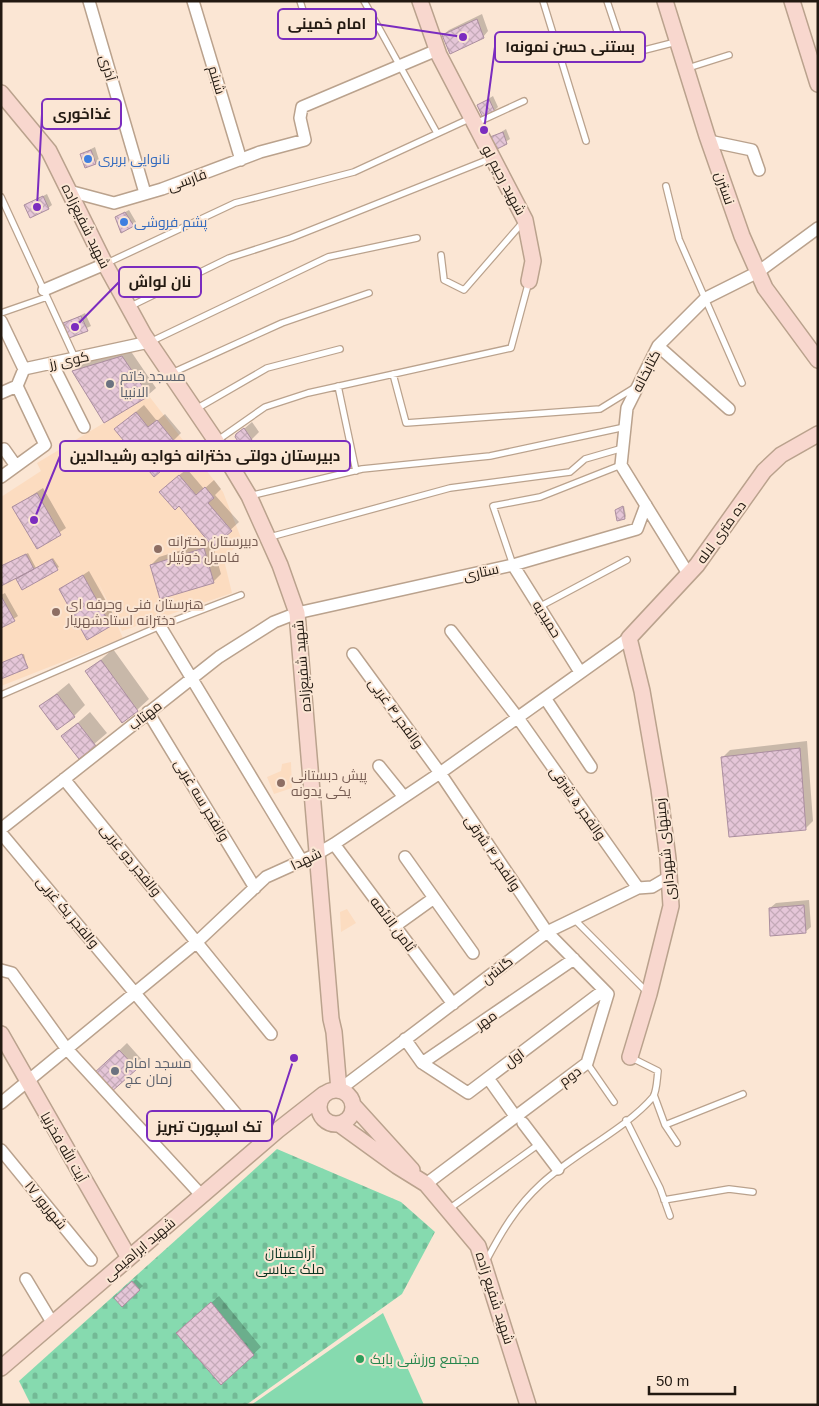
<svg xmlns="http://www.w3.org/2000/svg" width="819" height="1406" font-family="Arial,Cairo,sans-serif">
  <defs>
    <pattern id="cemetery-stones" width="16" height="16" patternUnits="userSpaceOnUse" patternTransform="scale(1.25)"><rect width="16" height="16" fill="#86daaf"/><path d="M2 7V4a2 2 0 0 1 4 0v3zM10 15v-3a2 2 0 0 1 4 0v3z" fill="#73ba96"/></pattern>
    <pattern id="building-cross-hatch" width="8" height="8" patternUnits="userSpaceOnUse" patternTransform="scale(1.25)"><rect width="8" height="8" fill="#e5c6d8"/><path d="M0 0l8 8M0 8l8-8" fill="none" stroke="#c4aab8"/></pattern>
  </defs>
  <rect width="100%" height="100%" fill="#fbe6d4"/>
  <!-- built -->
  <path fill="#fcdcc0" d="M149,396L223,492L243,543L223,556L232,593L122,631L96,578L123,638L1,686V497L41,471L37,463Z
    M291,762L292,788L274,794L267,777L281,771L282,764Z
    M347,909L356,923L341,932L340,912Z"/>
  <!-- green -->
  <path fill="#86daaf" d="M383,1313L424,1405H251Z"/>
  <!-- cemetery -->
  <path fill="url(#cemetery-stones)" d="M277,1149L401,1202L435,1232L402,1294L246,1405H31L19,1381Z"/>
  <!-- shadow -->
  <path fill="#0003" d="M482,14L488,31L483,37L443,35L449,30Z
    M493,96L498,107L494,111L478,105Z
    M506,129L510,139L496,148L492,138Z
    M95,147L99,160L96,163L81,154Z
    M47,194L52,205L48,208L26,205Z
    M129,210L136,222L133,225L116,217Z
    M85,313L91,326L70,336L64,324Z
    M130,350L156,388L148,395L73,372L81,364Z
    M144,405L157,421L165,414L181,433L173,441L182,451L174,458L124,422Z
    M252,422L259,432L251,440L237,435Z
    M187,469L204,489L214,480L221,489L215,495L239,522L213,546L221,574L214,581L161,597L151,565L159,557L211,541L168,484Z
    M43,488L66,528L37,547L14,507Z
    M624,506L626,516L625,518L618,509Z
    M28,553L36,568L53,558L59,567L23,588L17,578L1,566Z
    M89,571L116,619L87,638L60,590Z
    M5,593L18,616L1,627V595Z
    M113,649L149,699L137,710L87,672Z
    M24,654L27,667L1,663Z
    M69,683L85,705L74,716L41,706Z
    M90,712L107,733L79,757L63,736Z
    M807,741L813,821L805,829L722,758L730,750Z
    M809,900L811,927L805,932L770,908L776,903Z
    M127,1043L143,1061L136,1068L95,1074Z
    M136,1279L143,1286L122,1305L116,1298Z
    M219,1296L261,1347L221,1384L185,1326Z"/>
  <!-- building -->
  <path fill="url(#building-cross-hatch)" stroke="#ab8e9f" d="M477,19L484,38L450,54L442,35Z
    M489,99L495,112L483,118L477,105Z
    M503,132L507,144L495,150L490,137Z
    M91,150L96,164L85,168L80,154Z
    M43,196L49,209L30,218L24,205Z
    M125,212L134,226L121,233L115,217Z
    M81,316L88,331L69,338L63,323Z
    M122,356L149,396L104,423L72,371Z
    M136,412L148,427L157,420L174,441L166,448L175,459L154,477L114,429Z
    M244,428L252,440L243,448L235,437L236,434Z
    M179,475L196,495L205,487L214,498L208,503L232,531L213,547L179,506L175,510L159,492Z
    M37,493L61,535L37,549L12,507Z
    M623,506L625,519L617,521L615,510Z
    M204,548L214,583L160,599L150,565Z
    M26,554L34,569L1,586V566Z
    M52,559L58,570L22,590L16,579Z
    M83,575L111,626L87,640L59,589Z
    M1,596L15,621L1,628Z
    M22,654L28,668L1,679V663Z
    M101,660L138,711L122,723L85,671Z
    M57,694L75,717L57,730L39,706Z
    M78,723L96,746L79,759L61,736Z
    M800,748L806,830L729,837L721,757Z
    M804,905L806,933L770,936L769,908Z
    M119,1050L137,1069L110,1093L93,1074Z
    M132,1281L140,1290L122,1307L114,1298Z
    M211,1302L254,1355L221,1385L176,1333Z"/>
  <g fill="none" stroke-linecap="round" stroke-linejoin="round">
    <!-- lane casing -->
    <g stroke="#baa28d" stroke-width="8">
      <path id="lane" d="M300,1L308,26
        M364,1L437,133
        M543,1L586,141
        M607,1L621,43L628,40L633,53L676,42
        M688,68L729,55
        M476,123L524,101
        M666,186L679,239L742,383
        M1,197L75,358
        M441,255L444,280L464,290L523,222
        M105,264L235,203L354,172L471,118
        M129,307L229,258L291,238L492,158
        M1,313L47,297
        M150,342L328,257L417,238
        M172,373L282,323L369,293
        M393,374L406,423L600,409L634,388
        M338,386L356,471
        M196,409L267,368L340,349
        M218,440L265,407L308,393L511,348L529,281
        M249,496L362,469L490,456L625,427
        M270,537L450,488L570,472L585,459L623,448
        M513,565L493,506L540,497L621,465
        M539,607L627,560
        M1,695L160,626L241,595
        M574,919L648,993
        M587,1063L614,1102
        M654,1095L665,1125L677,1143
        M626,1120L660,1188L670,1216
        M665,1125L743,1094
        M664,1200L729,1189L753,1192
        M449,1209L539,1144
        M486,1261C502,1231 516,1207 541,1184C573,1154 626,1129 653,1097C657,1091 657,1078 658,1071L630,1057"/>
    </g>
    <!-- street casing -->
    <g stroke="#baa28d" stroke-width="14">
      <path id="street" d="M89,1L145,193
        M193,1L241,160
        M709,141L752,150L759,170
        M69,191L114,203L162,189L260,152L305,140L300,118L302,107L437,50
        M44,290L105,264
        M1,321L24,369
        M658,346L729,409
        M52,363L84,427
        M1,393L17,386L24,369L149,342
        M4,449L16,466
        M1,477L45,445L17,386
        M513,565L580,672
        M689,575L621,465L627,408L658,346L706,298L758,272L818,228
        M160,626L302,861
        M451,631L518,718L638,888
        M353,654L440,773L547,932L608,994L587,1063L426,1184
        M545,698L591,767
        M148,712L255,888
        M379,766L404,797
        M64,779L271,1034
        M1,829L219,657L274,622L297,613L513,565L637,529L646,505
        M1,833L262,1145
        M334,844L453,1004
        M405,857L473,953
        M395,926L434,898
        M1,970L12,973L66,1048L202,1196
        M405,1039L422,1063L574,959
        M422,1063L468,1093L604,990
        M488,1078L515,1116
        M339,1090L547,932L638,888L652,887L669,877
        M1,1103L198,941L266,877L317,854L334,844L440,773L629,638
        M523,1123L558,1169
        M1,1150L91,1260
        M26,1279L53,1324"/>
    </g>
    <!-- secondary casing -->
    <g stroke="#baa28d" stroke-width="18">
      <path id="secondary" d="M420,1L439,55L525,220L533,261L529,281
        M665,1L707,136L742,236L765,288L818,360
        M792,1L818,84
        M1,93L49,151L105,264L144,335L216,441L249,496L280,565L297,613L331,1019L334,1032L339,1090
        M1,1034L129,1258
        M630,1057L649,994L671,906L668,859L659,789L642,691L629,638L697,565L764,471L781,455L818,434
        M319 1107a17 17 0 1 1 34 0a17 17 0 1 1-34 0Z
        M353,1105L412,1170
        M339,1124L397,1166L426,1184L478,1246L528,1405
        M1,1368L278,1130L324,1094"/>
    </g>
    <!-- lane -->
    <use href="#lane" stroke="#fff" stroke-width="5.5"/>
    <!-- street -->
    <use href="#street" stroke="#fff" stroke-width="11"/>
    <!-- secondary -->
    <use href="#secondary" stroke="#f8d7ce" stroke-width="15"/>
  </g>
  <!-- markers -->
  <g fill="#3f7fe0" stroke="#fbe6d4" stroke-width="2">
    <circle cx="88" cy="159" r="5"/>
    <circle cx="124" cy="222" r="5"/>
  </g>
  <g fill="#6b7280" stroke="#fbe6d4" stroke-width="2">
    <circle cx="110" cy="384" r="5"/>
    <circle cx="115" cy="1071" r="5"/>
  </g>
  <g fill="#8d6e63" stroke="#fbe6d4" stroke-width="2">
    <circle cx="158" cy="549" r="5"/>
    <circle cx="56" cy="612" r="5"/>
    <circle cx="281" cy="783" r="5"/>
  </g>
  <circle fill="#2e9e5b" stroke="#fbe6d4" stroke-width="2" cx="360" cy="1359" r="5"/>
  <g text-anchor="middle" stroke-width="4" stroke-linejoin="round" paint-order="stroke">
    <!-- street labels -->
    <g font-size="14" fill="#221911" stroke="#fbe6d4">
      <text transform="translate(108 68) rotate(74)" y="5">آذری</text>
      <text transform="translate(217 80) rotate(73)" y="5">شبنم</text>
      <text transform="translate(187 180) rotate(-20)" y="5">فارسی</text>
      <text transform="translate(504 180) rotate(62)" y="5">شهید رحیم لو</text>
      <text transform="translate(725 188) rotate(71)" y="5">نسترن</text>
      <text transform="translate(86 226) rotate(64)" y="5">شهید شفیع‌زاده</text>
      <text transform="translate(69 360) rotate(-12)" y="5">کوی رز</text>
      <text transform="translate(646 371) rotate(-63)" y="5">کتابخانه</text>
      <text transform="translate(721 532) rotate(-54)" y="5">ده متری لاله</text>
      <text transform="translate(481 572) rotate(-12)" y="5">ستاری</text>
      <text transform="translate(547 619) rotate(58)" y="5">حمیدیه</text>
      <text transform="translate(302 666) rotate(-95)" y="5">شهید شفیع‌زاده</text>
      <text transform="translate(396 713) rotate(54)" y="5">والفجر ۴ غربی</text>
      <text transform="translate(145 715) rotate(-38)" y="5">مهتاب</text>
      <text transform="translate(202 800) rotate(59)" y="5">والفجر سه غربی</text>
      <text transform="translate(578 803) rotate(55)" y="5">والفجر ۵ شرقی</text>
      <text transform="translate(665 849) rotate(-96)" y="5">زمینهای شهرداری</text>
      <text transform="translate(493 853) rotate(56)" y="5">والفجر ۴ شرقی</text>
      <text transform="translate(306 859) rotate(-26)" y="5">شهدا</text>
      <text transform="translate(131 860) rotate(51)" y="5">والفجر دو غربی</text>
      <text transform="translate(68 912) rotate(50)" y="5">والفجر یک غربی</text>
      <text transform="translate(393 924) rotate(53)" y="5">ثامن الائمه</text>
      <text transform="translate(497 970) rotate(-38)" y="5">گلشن</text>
      <text transform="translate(486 1020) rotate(-35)" y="5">مهر</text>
      <text transform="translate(514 1058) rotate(-37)" y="5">اول</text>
      <text transform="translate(570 1076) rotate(-36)" y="5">دوم</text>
      <text transform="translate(64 1147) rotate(60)" y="5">آیت الله فخرنیا</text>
      <text transform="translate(46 1205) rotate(51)" y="5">۱۷ شهریور</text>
      <text transform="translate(139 1249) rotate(-40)" y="5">شهید ابراهیمی</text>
      <text transform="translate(495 1298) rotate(72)" y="5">شهید شفیع زاده</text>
    </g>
    <!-- shop labels -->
    <g font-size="14" fill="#366cbe" stroke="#fbe6d4" text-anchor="start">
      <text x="98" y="164">نانوایی بربری</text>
      <text x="134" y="227">پشم فروشی</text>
    </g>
    <!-- worship labels -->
    <g font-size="14" fill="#5b616d" stroke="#fbe6d4" text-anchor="start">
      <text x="120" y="381">مسجد خاتم<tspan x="120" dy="16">الانبیا</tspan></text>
      <text x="125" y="1068">مسجد امام<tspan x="125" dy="16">زمان عج</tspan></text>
    </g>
    <!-- education labels -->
    <g font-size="14" fill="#785e54" stroke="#fbe6d4" text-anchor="start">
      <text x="168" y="546">دبیرستان دخترانه<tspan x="168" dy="16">فامیل خوئیلر</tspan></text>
      <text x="66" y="609">هنرستان فنی وحرفه ای<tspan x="66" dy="16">دخترانه استادشهریار</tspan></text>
      <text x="291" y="780">پیش دبستانی<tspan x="291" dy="16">یکی یدونه</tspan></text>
    </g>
    <!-- park labels -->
    <g font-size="14" fill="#093220" stroke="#fbe6d4">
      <text x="290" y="1258">آرامستان<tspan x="290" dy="16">ملک عباسی</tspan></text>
    </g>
    <!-- leisure labels -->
    <g font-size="14" fill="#27864d" stroke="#fbe6d4" text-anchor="start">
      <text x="370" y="1364">مجتمع ورزشی بابک</text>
    </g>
  </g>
  <!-- callouts -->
  <path fill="none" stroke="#7b2cbf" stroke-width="2" d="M463 37L376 24M484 130L495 47M37 207L42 114M75 327L119 282M34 520L60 456M294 1058L272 1126"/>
  <g fill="#7b2cbf" stroke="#fbe6d4" stroke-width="2">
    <circle cx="463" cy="37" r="5"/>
    <circle cx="484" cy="130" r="5"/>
    <circle cx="37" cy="207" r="5"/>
    <circle cx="75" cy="327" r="5"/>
    <circle cx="34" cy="520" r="5"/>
    <circle cx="294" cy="1058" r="5"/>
  </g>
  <g fill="#fbe6d4" stroke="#7b2cbf" stroke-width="2">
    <rect x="278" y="9" width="98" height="30" rx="5"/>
    <rect x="495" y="32" width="150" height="30" rx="5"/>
    <rect x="42" y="99" width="79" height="30" rx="5"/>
    <rect x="119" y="267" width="82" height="30" rx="5"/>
    <rect x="60" y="441" width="290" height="30" rx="5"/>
    <rect x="147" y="1111" width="125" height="30" rx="5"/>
  </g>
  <g font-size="15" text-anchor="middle" font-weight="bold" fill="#221911">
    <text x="327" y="29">امام خمینی</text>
    <text x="570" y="52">بستنی حسن نمونه۱</text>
    <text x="82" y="119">غذاخوری</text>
    <text x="160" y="287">نان لواش</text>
    <text x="205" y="461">دبیرستان دولتی دخترانه خواجه رشیدالدین</text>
    <text x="209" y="1132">تک اسپورت تبریز</text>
  </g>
  <!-- border -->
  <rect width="819" height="1406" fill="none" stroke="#221911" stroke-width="5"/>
  <!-- scale -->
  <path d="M649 1386v8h86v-8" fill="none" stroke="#221911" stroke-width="2.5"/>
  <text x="656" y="1386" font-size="15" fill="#221911" stroke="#fbe6d4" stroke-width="4" paint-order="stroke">50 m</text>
</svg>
